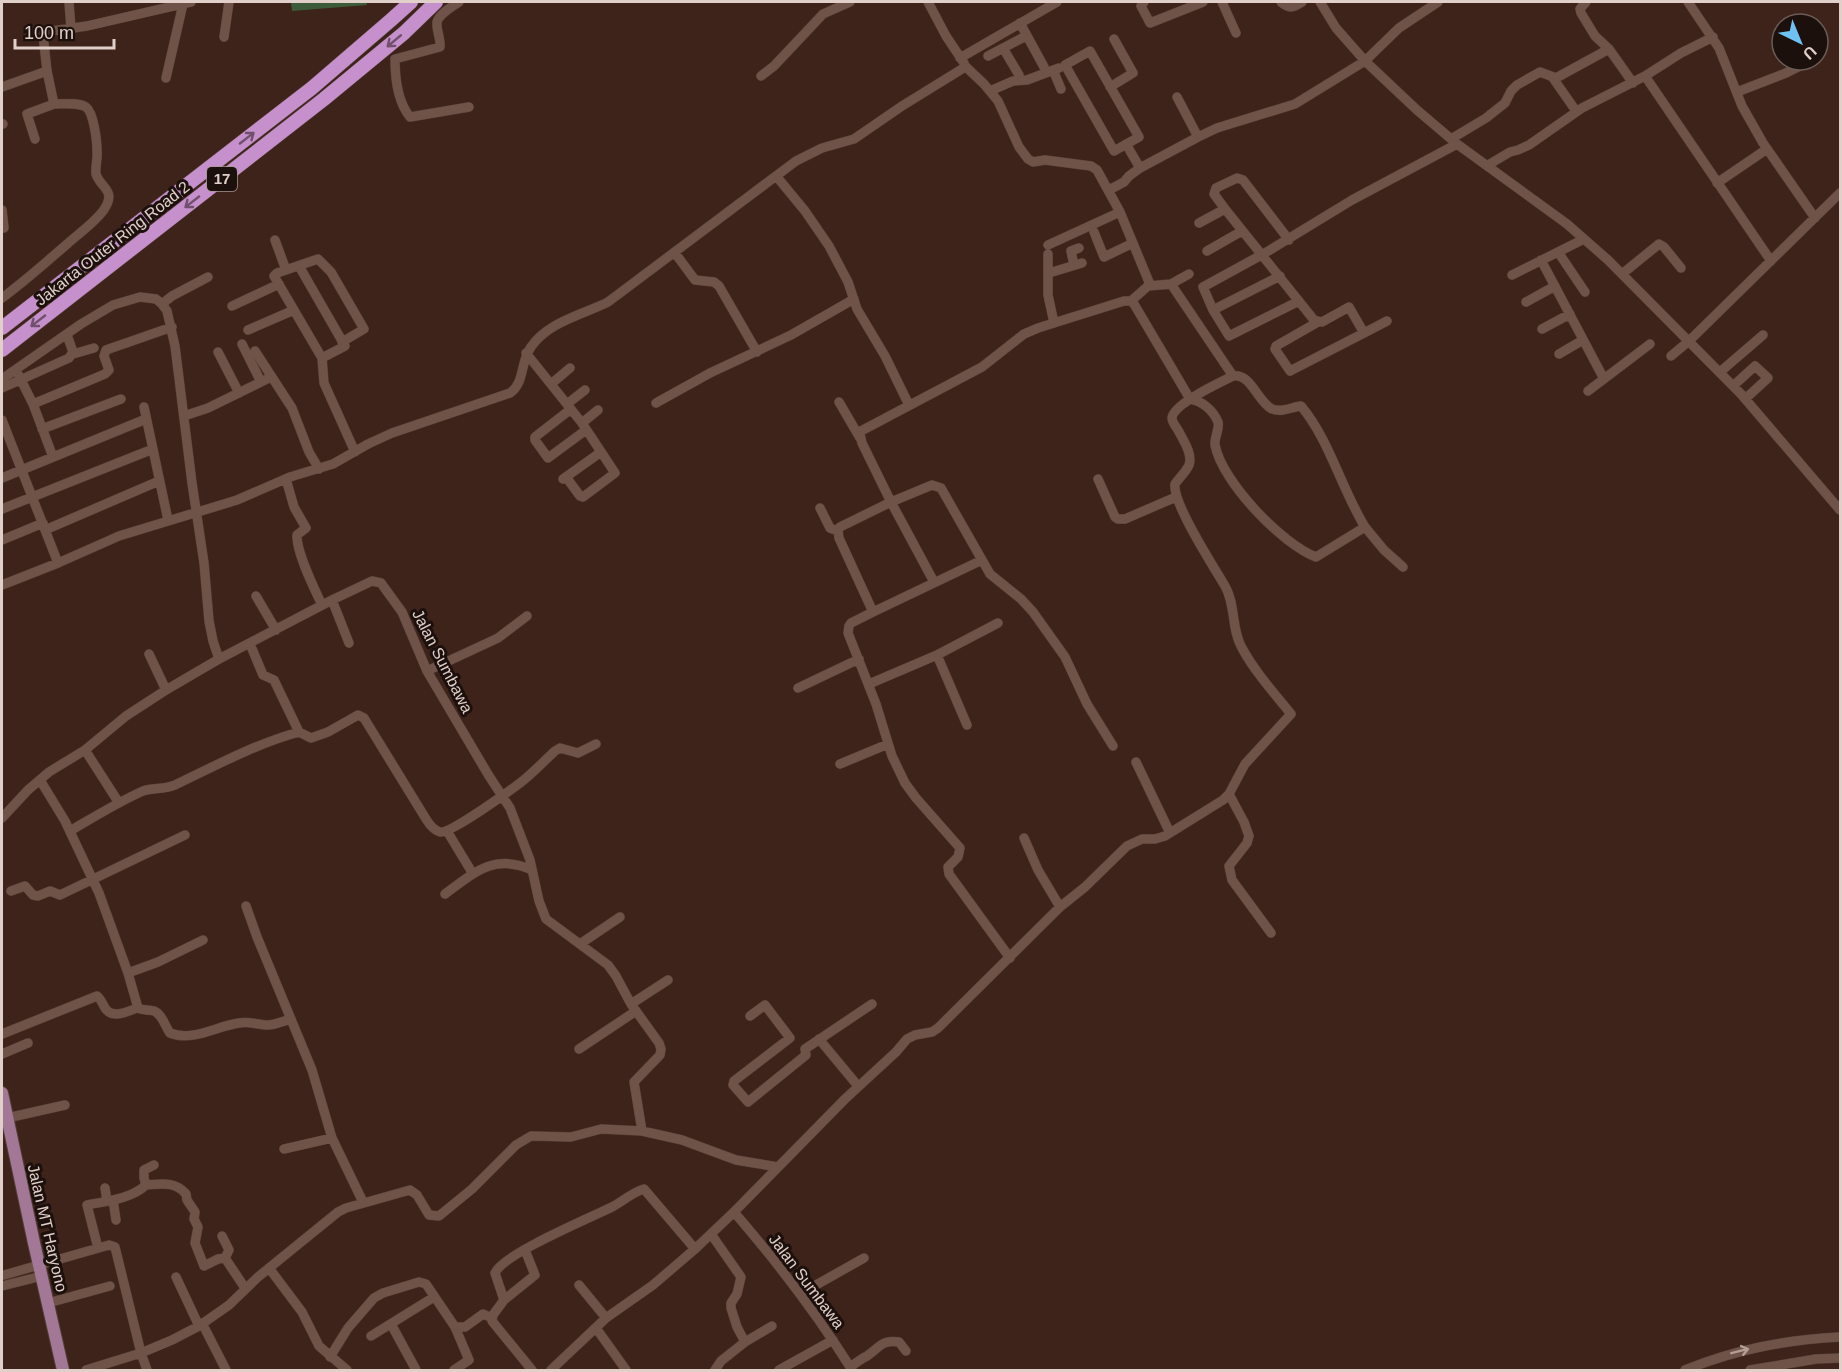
<svg xmlns="http://www.w3.org/2000/svg" width="1842" height="1372" font-family="Helvetica,sans-serif">
  <rect width="100%" height="100%" fill="#3d231a"/>
  <!-- green -->
  <path fill="#3c5b38" d="M291,2H366L367,5L292,11Z"/>
  <g fill="none" stroke-linecap="round" stroke-linejoin="round">
    <!-- minor casing -->
    <g stroke="#543f37" stroke-width="10">
      <path id="minor" d="M69,2L71,29
        M459,2C453,6 439,14 437,22C436,30 441,39 440,47L395,59C395,78 397,101 410,117L469,107
        M1144,2L1141,6L1150,23L1203,2
        M1222,2L1236,33
        M1281,2C1289,9 1293,8 1302,2
        M1320,2L1336,28L1365,61L1417,110L1457,144L1567,224L1608,260L1741,394L1840,510
        M1586,2L1580,9L1581,13L1595,36L1609,49
        M1688,2L1719,48L1742,106L1763,143L1815,218
        M1020,23L1044,67
        M224,37L229,2
        M1003,48L1019,75
        M1090,51L1139,137L1114,151L1065,65Z
        M988,56L1026,36
        M960,58L1057,2
        M965,66L984,84L998,101L1019,147L1028,159L1033,162L1045,160L1091,166L1097,170L1120,212L1149,282L1148,286L1131,301
        M1053,70L1061,89
        M761,76L774,66L823,14L850,2
        M1645,76L1771,261
        M166,78L183,4
        M1553,78L1576,111
        M2,87L47,71L43,35L45,32L87,26L191,2
        M1110,87L1133,73L1114,39
        M990,91L1013,81L1027,80L1059,68
        M1737,92L1786,73L1812,60
        M1177,97L1198,137
        M2,124H3
        M35,139L27,114L54,104
        M1451,139L1486,118L1505,103L1511,91L1517,85L1540,72L1556,78L1609,49L1633,83
        M1126,144L1140,168
        M1488,165L1510,152L1518,150L1529,145L1582,108L1645,76L1681,53L1713,37
        M777,177L805,211L829,246L848,282L857,309L885,356L909,405
        M1717,183L1767,149
        M1109,190L1124,182L1129,176L1140,168L1198,137L1217,128L1295,104L1365,61L1399,28L1438,2
        M2,210L4,228
        M1199,223L1225,209
        M1094,232L1104,257L1133,243
        M275,240L286,270
        M1289,240L1243,180L1237,178L1216,188L1214,194L1225,209L1314,320L1322,322L1349,307L1364,333L1387,321
        M1048,245L1120,212
        M1207,251L1242,231
        M1558,252L1585,292
        M675,253L695,280L714,282L719,286L757,352
        M1048,254V295L1054,323
        M1541,260L1604,379
        M1074,265L1071,251L1079,248
        M299,266L345,346L322,358
        M1049,273L1082,263
        M1622,274L1659,244L1664,247L1681,268
        M1512,275L1584,239
        M1171,284L1233,376
        M1148,286L1171,284L1189,274
        M2,298C24,282 45,263 66,245C78,234 93,224 103,211C118,190 100,188 96,174C95,167 98,158 97,151C97,142 94,113 86,107C78,102 63,104 54,104L47,71
        M1299,301L1229,336L1213,310L1203,287L1265,253L1352,200L1457,144
        M1526,302L1555,286
        M162,304L172,296L208,277
        M232,306L279,284
        M1213,310L1280,276
        M1318,322L1276,346L1275,349L1290,371L1364,333
        M1542,329L1570,314
        M248,330L294,310
        M342,342L364,329L331,272L318,259L277,273L274,276L322,358L324,383L355,452
        M242,344L261,382
        M255,351L292,408L309,452L319,469
        M218,352L239,393
        M526,353L582,423L615,473L583,497L580,496L566,477
        M73,354L94,348
        M1559,354L1583,340
        M1671,356L1689,341L1840,193
        M1720,372L1763,335
        M18,374L33,404
        M2,379L81,324L113,305L140,297L156,299L162,304L167,311L175,346L192,483L204,563L209,621L213,641L219,659
        M551,384L570,368
        M1733,386L1755,366L1768,378L1745,399
        M2,388L69,358L73,352L67,335
        M1588,391L1650,344
        M839,402L860,438
        M656,403L710,373L791,335L854,299
        M567,404L585,390
        M144,407L168,520
        M571,409L535,437V440L548,458L586,430
        M184,416L208,408L267,379
        M2,420L58,563
        M582,423L598,410
        M42,429L121,399
        M53,457L33,404L105,374L109,370L104,356L106,350L172,327
        M2,478L146,419
        M286,479L294,507L306,528L297,535C296,552 314,588 322,605
        M563,479L601,452
        M1098,479L1115,517L1118,519H1125L1176,497
        M820,508L830,528L838,531
        M2,509L153,449
        M45,530L159,481
        M2,540L43,523
        M934,582L891,502L932,485L941,488L990,574L1021,599L1033,612L1065,657L1087,704L1113,746
        M2,585L58,563L119,536L237,500L290,477L333,464L368,444L392,433L510,393C525,383 520,362 531,347C548,322 582,315 608,302L796,161L822,148L854,139L902,106L962,69L965,66L964,63L946,36L928,2
        M256,596L276,630
        M332,600L349,643
        M873,612L982,560
        M250,644L263,675L274,680L299,732
        M149,654L166,690
        M937,655L967,725
        M427,671L498,638L527,616
        M869,684L937,655L998,623
        M798,688L859,659
        M85,750L119,803
        M1136,762L1170,833
        M840,764L888,744
        M40,780L65,821L99,893L128,973L138,1008C143,1011 148,1009 154,1011C162,1014 165,1026 170,1033C192,1042 217,1026 239,1023C250,1021 258,1025 268,1025C275,1025 284,1021 291,1019
        M1229,794L1244,822L1249,836L1247,843L1229,866L1232,880L1271,933
        M2,818L28,790L49,772L85,750L126,716L166,690L219,659L332,600L372,581L381,583L402,612L427,671L489,776L510,808L530,860L539,901L546,919L608,965L616,976L631,1004L659,1043L661,1049L660,1055L634,1082L642,1131
        M70,831C94,817 118,802 143,791C154,787 163,790 175,785C215,766 255,744 299,732L311,738L328,732L358,715L364,718L426,819C429,824 433,830 440,832C450,834 508,792 520,783C532,774 543,762 555,751L560,748L578,753L596,744
        M447,831L473,874
        M1024,838L1038,870L1060,907
        M11,891L25,886L33,895L38,896L50,891L60,895L185,835
        M445,894C475,872 494,853 532,870
        M246,906L257,937L312,1070L332,1138L363,1202
        M580,944L620,917
        M1010,958L949,874L948,867L958,857L960,848L916,798L905,783L892,756L876,704L848,633L849,626L851,623L873,612L839,538L838,531L840,527L891,502L862,443L860,434L861,431L982,367L1024,334L1038,328L1124,301H1131L1134,304L1190,399C1202,401 1213,410 1218,422C1220,429 1214,437 1215,445C1222,482 1282,544 1316,557L1365,527L1384,550L1403,567
        M128,973L158,962L203,940
        M631,1004L668,980
        M750,1016L765,1005L790,1038L734,1081L733,1085L748,1102L806,1055L805,1049L872,1004
        M2,1034L97,996C101,999 102,1003 105,1008C113,1020 127,1011 138,1008
        M819,1039L858,1086
        M579,1049L636,1011
        M2,1054L28,1043
        M7,1118L65,1105
        M284,1149L332,1138
        M154,1165L144,1170V1178L146,1185C162,1184 175,1181 186,1194L187,1200L195,1212L194,1219L198,1227L195,1243L204,1266L218,1259L225,1258
        M105,1188L107,1201
        M113,1200L116,1220
        M734,1212C777,1262 817,1314 852,1370
        M711,1234L741,1277L737,1294L731,1303V1308L737,1327L745,1342L721,1361L715,1370
        M222,1236L229,1250L225,1258L245,1288
        M98,1248L87,1205C107,1201 131,1199 146,1185
        M269,1268L302,1312L319,1346L347,1370
        M4,1275L109,1245L115,1247L141,1353L147,1370
        M176,1277L199,1326
        M579,1285L606,1318
        M2,1286L42,1276
        M800,1294L864,1258
        M504,1300L535,1275L525,1250
        M48,1303L110,1286
        M202,1323L226,1370
        M391,1324L416,1370
        M596,1328L626,1370
        M371,1336L434,1297
        M745,1342L772,1326
        M330,1357L348,1328L374,1298L383,1293L419,1282L426,1284L455,1327H465L483,1314L492,1318
        M850,1367C856,1363 861,1359 867,1356C879,1348 882,1339 899,1342L906,1351
        M86,1370L141,1353L172,1340L199,1326L229,1305L258,1277L338,1212L346,1208L410,1190L417,1195L429,1215L439,1216L472,1189L516,1145L531,1136L571,1137L601,1129L642,1131L682,1140L736,1160L778,1167
        M454,1370L469,1360L455,1327
        M532,1370L492,1321L493,1315L504,1300L495,1273C503,1254 590,1218 612,1207C623,1201 633,1192 644,1189L695,1249
        M551,1370L606,1318L653,1285L695,1249L734,1212L845,1099L896,1052L907,1039L915,1035L932,1032L938,1028L1060,907L1085,887L1127,846L1142,839H1155L1165,836L1223,800L1229,794L1245,764L1291,714C1274,693 1255,672 1242,648C1231,629 1236,605 1225,586C1214,567 1172,503 1175,484C1179,478 1186,472 1189,465C1193,454 1183,440 1178,430C1176,427 1172,422 1172,418C1173,404 1221,382 1233,376C1251,373 1257,401 1272,409C1281,413 1292,407 1301,406C1329,439 1342,490 1365,527
        M779,1370L833,1340
        M1685,1370C1737,1349 1785,1340 1840,1337
        M1750,1370L1816,1359L1840,1358"/>
    </g>
    <!-- major casing -->
    <g stroke="#543f37" stroke-width="14">
      <path id="major" d="M2,1093L34,1243L63,1370"/>
    </g>
    <!-- highway casing -->
    <g stroke="#543f37" stroke-width="15">
      <path id="highway" d="M2,328L312,88L391,20L411,2
        M2,350L324,99L404,33L436,2"/>
    </g>
    <!-- minor -->
    <use href="#minor" stroke="#705348" stroke-width="9"/>
    <!-- major -->
    <use href="#major" stroke="#a37897" stroke-width="12"/>
    <!-- highway -->
    <use href="#highway" stroke="#c590cb" stroke-width="14"/>
  </g>
  <!-- one-way arrows -->
  <defs><path id="oneway-shaft" d="M-6 0H5M1.5-3L5.5 0L1.5 3" fill="none" stroke-width="1.6" stroke-linecap="round" stroke-linejoin="round" transform="scale(1.5)"/></defs>
  <g stroke="#70506c">
    <use href="#oneway-shaft" transform="translate(394 41) rotate(140)"/>
    <use href="#oneway-shaft" transform="translate(247 138) rotate(-38)"/>
    <use href="#oneway-shaft" transform="translate(192 202) rotate(142)"/>
    <use href="#oneway-shaft" transform="translate(38 321) rotate(142)"/>
  </g>
  <use stroke="#b49d95" href="#oneway-shaft" transform="translate(1740 1351) rotate(-14)"/>
  <g text-anchor="middle" stroke-width="6" stroke-linejoin="round" paint-order="stroke">
    <!-- shield labels -->
    <rect fill="#1c100c" stroke="#a69690" stroke-width="1.5" x="207" y="167" width="30" height="24" rx="4.5"/>
    <g font-size="15" font-weight="bold" fill="#e1cfc9">
      <text x="222" y="184">17</text>
    </g>
    <!-- street labels -->
    <g font-size="16" fill="#e1cfc9" stroke="#1c100c">
      <text transform="translate(112 243) rotate(-38)" y="6">Jakarta Outer Ring Road 2</text>
      <text transform="translate(443 661) rotate(63)" y="6">Jalan Sumbawa</text>
      <text transform="translate(48 1228) rotate(77)" y="6">Jalan MT Haryono</text>
      <text transform="translate(807 1281) rotate(53)" y="6">Jalan Sumbawa</text>
    </g>
  </g>
  <!-- border -->
  <rect width="1842" height="1372" fill="none" stroke="#e1cfc9" stroke-width="6"/>
  <!-- north arrow -->
  <g transform="translate(1800 42) rotate(137)"><circle r="28" fill="#1c100c" stroke="#6b5c58" stroke-width="1.5"/>
  <path d="M0-4.5L10 22L0 15L-10 22Z" fill="#6ec2f3"/>
  <text y="-9" font-size="16" font-weight="bold" text-anchor="middle" fill="#e1cfc9">U</text>
  </g>
  <!-- scale -->
  <path d="M15 39v9h99v-9" fill="none" stroke="#e1cfc9" stroke-width="3"/>
  <text x="24" y="39" font-size="18" fill="#e1cfc9" stroke="#1c100c" stroke-width="4.5" paint-order="stroke">100 m</text>
</svg>
